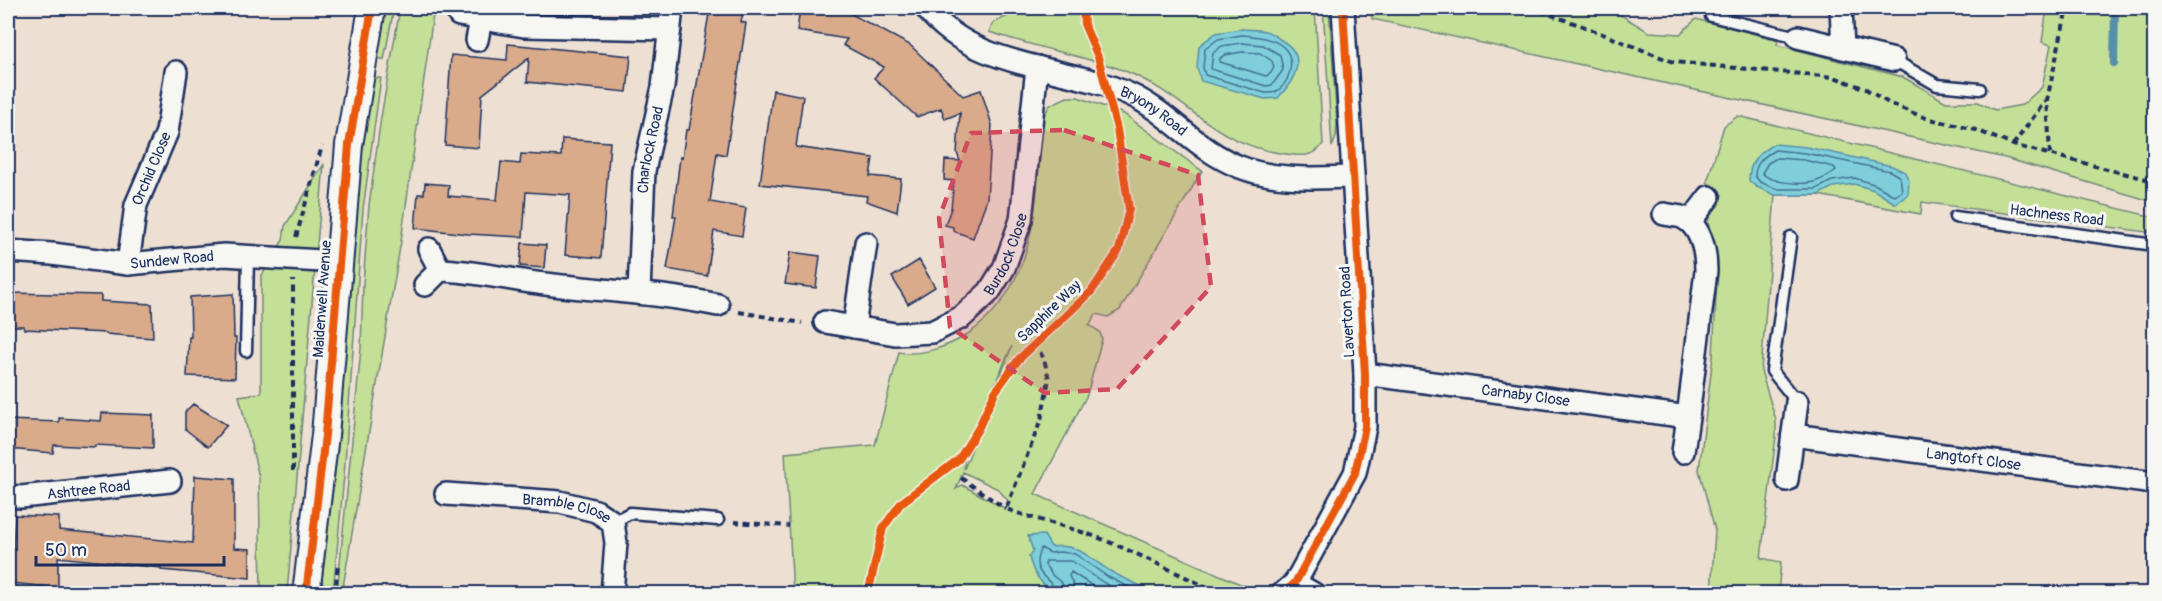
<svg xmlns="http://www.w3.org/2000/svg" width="2162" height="601" font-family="Pangolin,sans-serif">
  <rect width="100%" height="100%" fill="#ede0d3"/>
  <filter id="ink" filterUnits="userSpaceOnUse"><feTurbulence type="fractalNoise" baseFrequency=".0167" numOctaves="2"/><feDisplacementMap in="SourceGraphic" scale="12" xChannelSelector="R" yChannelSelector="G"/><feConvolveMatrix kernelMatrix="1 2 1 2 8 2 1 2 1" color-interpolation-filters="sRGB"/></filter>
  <g filter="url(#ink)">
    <!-- green -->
    <path fill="#c4df96" stroke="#70877a" stroke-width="1.5" fill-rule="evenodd" d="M385,8H394L384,60L376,57Z
      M400,8H434L401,241L342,593H337L361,349L363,284L369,205L381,117Z
      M1024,8H1315L1323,144C1314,158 1300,156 1286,154C1214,145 1190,99 1130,73C1110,64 1089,60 1068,54C1042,48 1015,40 989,32L993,23Z
      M1323,8H1329L1337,123L1336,137L1332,147Z
      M1371,8H1609L1649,32L1680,34L1696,19L1778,40L1777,45L1903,77L1946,102H1978L1995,110L2022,105L2042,87L2051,45L2042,42L2047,8H2154L2149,35L2154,36V202L2005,158L1372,19Z
      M372,78H381L363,209L344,476L333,593L324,594L322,579L340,430L350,260L358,181Z
      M1067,97H1078L1124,114L1202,171L1120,310L1108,317L1096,314L1089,325L1100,332L1102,339L1087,395L1035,494L1261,593L994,594L990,589L987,594L793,593L785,453L875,445L899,352C921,356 947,347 965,336C1040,287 1036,197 1042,119L1050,105ZM1012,346L964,469L965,449ZM963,472L998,489L1009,502L1006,509L962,485L956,489Z
      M1738,116L2154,217V233L1922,202L1921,214L1818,195H1775L1761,371L1776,420V436L1761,558L1781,562L1778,593H1711L1715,530L1699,470L1713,356L1717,277L1708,221L1711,211L1722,195L1707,182L1724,126Z
      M324,164L287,593H261L259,477L239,396L261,393V277L283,240L285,226Z"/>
    <!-- water -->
    <path fill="#7fcfdb" stroke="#578fa9" stroke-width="1.5" d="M1241,29C1249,30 1257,29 1265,31C1271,32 1276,37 1281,40C1309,56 1295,80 1278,98L1265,99L1201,81L1197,68L1199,46L1216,33Z
      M1774,144L1806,147L1892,166L1905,172L1909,181L1908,194L1896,204L1874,190L1854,184L1833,187L1818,195H1775L1757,187L1749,181C1749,161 1758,153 1774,144Z
      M1044,535L1051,547C1078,543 1088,557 1110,571C1125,580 1142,586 1157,593H1055C1041,584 1033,574 1029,557L1033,551L1028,536Z"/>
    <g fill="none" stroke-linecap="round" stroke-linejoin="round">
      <!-- shore -->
      <path stroke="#436f90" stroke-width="1.5" d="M1242,35C1256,36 1277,38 1286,50C1296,63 1288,86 1275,92C1274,93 1266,93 1265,93L1205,75L1203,67L1205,49L1218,39Z
        M1242,43L1263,45L1280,55L1283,70L1272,85L1266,86L1211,69L1213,53L1222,46Z
        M1242,52L1260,53L1272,61L1274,67L1271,73L1266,76L1220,62V58L1225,55Z
        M1775,150L1805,153L1890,171L1900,177L1902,191L1895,196L1876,185L1855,178L1832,181L1816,189H1777L1760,182L1755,176C1755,163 1764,156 1775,150Z
        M1777,158L1804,160L1834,167L1836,170C1831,174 1821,180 1814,182C1801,185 1771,183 1762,173L1768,163Z
        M1058,594L1056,588C1041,575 1031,568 1041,548L1050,553L1060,552L1075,554L1108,577L1143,594
        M1065,594L1062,583L1053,576L1045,565L1046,561H1072L1104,583L1125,594
        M1074,594L1073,584L1069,576L1071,572L1105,594"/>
      <!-- stream -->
      <path stroke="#578fa9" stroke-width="8" d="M2114,63L2115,8"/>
    </g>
    <!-- building -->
    <path fill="#d9ab8b" stroke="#1b2f5e" stroke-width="1.5" d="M710,8H744L741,22L746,23L726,155L717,153L710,202L746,208L742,236L714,231L707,276L667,269L676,216H673L680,157L682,158L686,130H689Z
      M800,8H840L910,45L963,96L981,90L992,125L987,199L973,238L953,231V227L945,225L951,208L954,181L944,180L945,160L960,161L957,153L960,113L945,119L941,108L917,117L874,78L884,67L843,45L847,39L797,31Z
      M508,44L631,56L627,92L527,82L529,58L482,95L479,148L445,145L451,55L507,60Z
      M773,90L803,96L796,147L873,158L870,176L901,179L897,212L866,201L867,196L760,184Z
      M562,139L610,142L601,258L565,255L570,195L526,192L523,237L468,234L415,228L418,194H424L425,183L449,185L448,196L497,200L501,162L520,164L521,154L561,156Z
      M522,243L546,245L544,268L520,266Z
      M790,252L820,256L816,288L785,284Z
      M919,260L935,287L908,304L892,277Z
      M8,293L101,295V301L152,304L153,338L106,334V333L24,329L23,326H8Z
      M233,294L234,338H236L235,378L187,376L189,337H191L190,297Z
      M193,404L227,425L208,447L185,429V412Z
      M102,413L153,415V448L95,445V447L54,445L53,453L8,449V420L59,422V418L101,421Z
      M195,476L234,479V548L250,549V578L161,570V568L58,557V588L11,583L15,515L59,517V530L193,543Z"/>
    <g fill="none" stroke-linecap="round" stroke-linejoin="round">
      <!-- service casing -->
      <g stroke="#1b2f5e" stroke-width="15">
        <path id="service" d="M1711,16L1798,37
          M1894,60L1937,85L1980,89
          M1955,217L2154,245
          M1791,237L1772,371L1797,402
          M246,351L248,256
          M613,522L630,513L718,520"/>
      </g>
      <!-- minor casing -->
      <g stroke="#1b2f5e" stroke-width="26">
        <g id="minor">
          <path id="s1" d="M926,8C975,70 1062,64 1129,94C1169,112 1197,151 1240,167C1275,181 1316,178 1353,177"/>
          <path d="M1841,8L1843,48"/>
          <path d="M459,15L524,26L670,29"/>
          <path d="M1798,37L1894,60"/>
          <path d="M477,40L481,20"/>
          <path d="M1664,214L1682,217L1690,222L1709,197"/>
          <path id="s2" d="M8,251L52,254L128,264L224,255L338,262"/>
          <path id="s3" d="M128,264L136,205L167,132L176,72"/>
          <path d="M440,270C476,271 509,280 545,284C603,291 661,293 718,305"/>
          <path d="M425,285L440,270L429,249"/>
          <path id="s4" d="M639,293L644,171L663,87L672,8"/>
          <path id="s5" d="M825,322L895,334L932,332L962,317L989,292L1004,268L1021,220L1037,67"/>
          <path d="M854,327L866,243"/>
          <path id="s6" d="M1365,374L1688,417L1706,271C1706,253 1703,235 1690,222"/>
          <path id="s7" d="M1793,435L2154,483"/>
          <path d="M1683,452L1688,417"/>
          <path d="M1787,480L1797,402"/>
          <path id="s8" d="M446,494L560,502L596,511L613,522L616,543L612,594"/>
          <path id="s9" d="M8,496L21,497L170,481"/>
          <path d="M1295,583L1314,594"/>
          <path d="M1282,594L1295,583L1355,473L1365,427V374L1343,8"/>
        </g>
      </g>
      <!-- tertiary casing -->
      <g stroke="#1b2f5e" stroke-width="30">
        <path id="tertiary" d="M306,594L325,435L349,145L372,8"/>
      </g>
      <!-- path -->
      <path stroke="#1b2f5e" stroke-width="4" stroke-dasharray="6 4.5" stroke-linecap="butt" d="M1470,8H1495
        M1531,8L1585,27L1673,62L1834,77L1866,89L1890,104L1926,118L1976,130L2013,145L2154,181
        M2013,145L2046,100
        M2050,154L2047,100L2067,8
        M296,237L322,146
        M739,312L802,323
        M1035,343L1044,359L1049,379L1041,420L1006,509C1039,521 1072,527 1104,540C1144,556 1183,577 1223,594
        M293,471V280
        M961,478L1006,509
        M734,522L789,526
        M335,594L338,563"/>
      <!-- service -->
      <use href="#service" stroke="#f6f6f2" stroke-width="10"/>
      <!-- minor -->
      <use href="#minor" stroke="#f6f6f2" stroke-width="21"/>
      <!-- tertiary -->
      <use href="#tertiary" stroke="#f6f6f2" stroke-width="26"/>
      <!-- cycleway casing -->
      <g stroke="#f6f6f2" stroke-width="11">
        <path id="cycleway" d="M306,594L325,435L349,145L372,8
          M868,594L883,528L901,503L959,459L978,429L995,392L1019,359L1091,292L1119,250L1129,209L1117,129L1098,57L1084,24L1083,8
          M1282,594L1295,583L1355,473L1365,427V374L1343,8"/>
      </g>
      <!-- cycleway -->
      <use href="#cycleway" stroke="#e8590c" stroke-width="8"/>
    </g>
  </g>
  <!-- marked area -->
  <path fill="#d1495b" fill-opacity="0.2" stroke="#d1495b" stroke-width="4.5" stroke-dasharray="12 8" stroke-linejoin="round" d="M1064,130L1198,175L1211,287L1117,389L1045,393L950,327L939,218L971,133Z"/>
  <g text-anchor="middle" stroke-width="6" stroke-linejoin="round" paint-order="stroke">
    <!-- street labels -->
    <g font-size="15" fill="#1b2f5e" stroke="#f6f6f2">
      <text dy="5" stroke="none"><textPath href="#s1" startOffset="254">Bryony Road</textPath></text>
      <text dy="5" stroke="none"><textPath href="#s4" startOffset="144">Charlock Road</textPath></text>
      <text dy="5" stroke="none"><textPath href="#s3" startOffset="99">Orchid Close</textPath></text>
      <text transform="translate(2057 215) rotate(7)" y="5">Hachness Road</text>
      <text dy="5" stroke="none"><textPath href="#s5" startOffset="220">Burdock Close</textPath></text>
      <text dy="5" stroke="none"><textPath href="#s2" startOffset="165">Sundew Road</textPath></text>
      <text transform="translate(322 299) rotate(-86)" y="5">Maidenwell Avenue</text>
      <text transform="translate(1049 311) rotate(-44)" y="5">Sapphire Way</text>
      <text transform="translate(1347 312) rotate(-93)" y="5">Laverton Road</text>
      <text dy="5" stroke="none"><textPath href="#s6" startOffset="162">Carnaby Close</textPath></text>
      <text dy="5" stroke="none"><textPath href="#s7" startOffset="182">Langtoft Close</textPath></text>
      <text dy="5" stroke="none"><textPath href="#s9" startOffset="81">Ashtree Road</textPath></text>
      <text dy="5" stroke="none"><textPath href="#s8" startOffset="122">Bramble Close</textPath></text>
    </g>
  </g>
  <!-- margin -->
  <rect width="2162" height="601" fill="none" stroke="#f6f6f2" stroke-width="30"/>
  <rect x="15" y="15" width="2132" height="571" fill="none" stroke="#1b2f5e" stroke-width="2" filter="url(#ink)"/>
  <!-- scale -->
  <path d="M36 556v9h188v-9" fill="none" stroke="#1b2f5e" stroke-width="3"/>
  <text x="45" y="556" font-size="18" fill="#1b2f5e" stroke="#f6f6f2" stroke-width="4.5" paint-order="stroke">50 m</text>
</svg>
